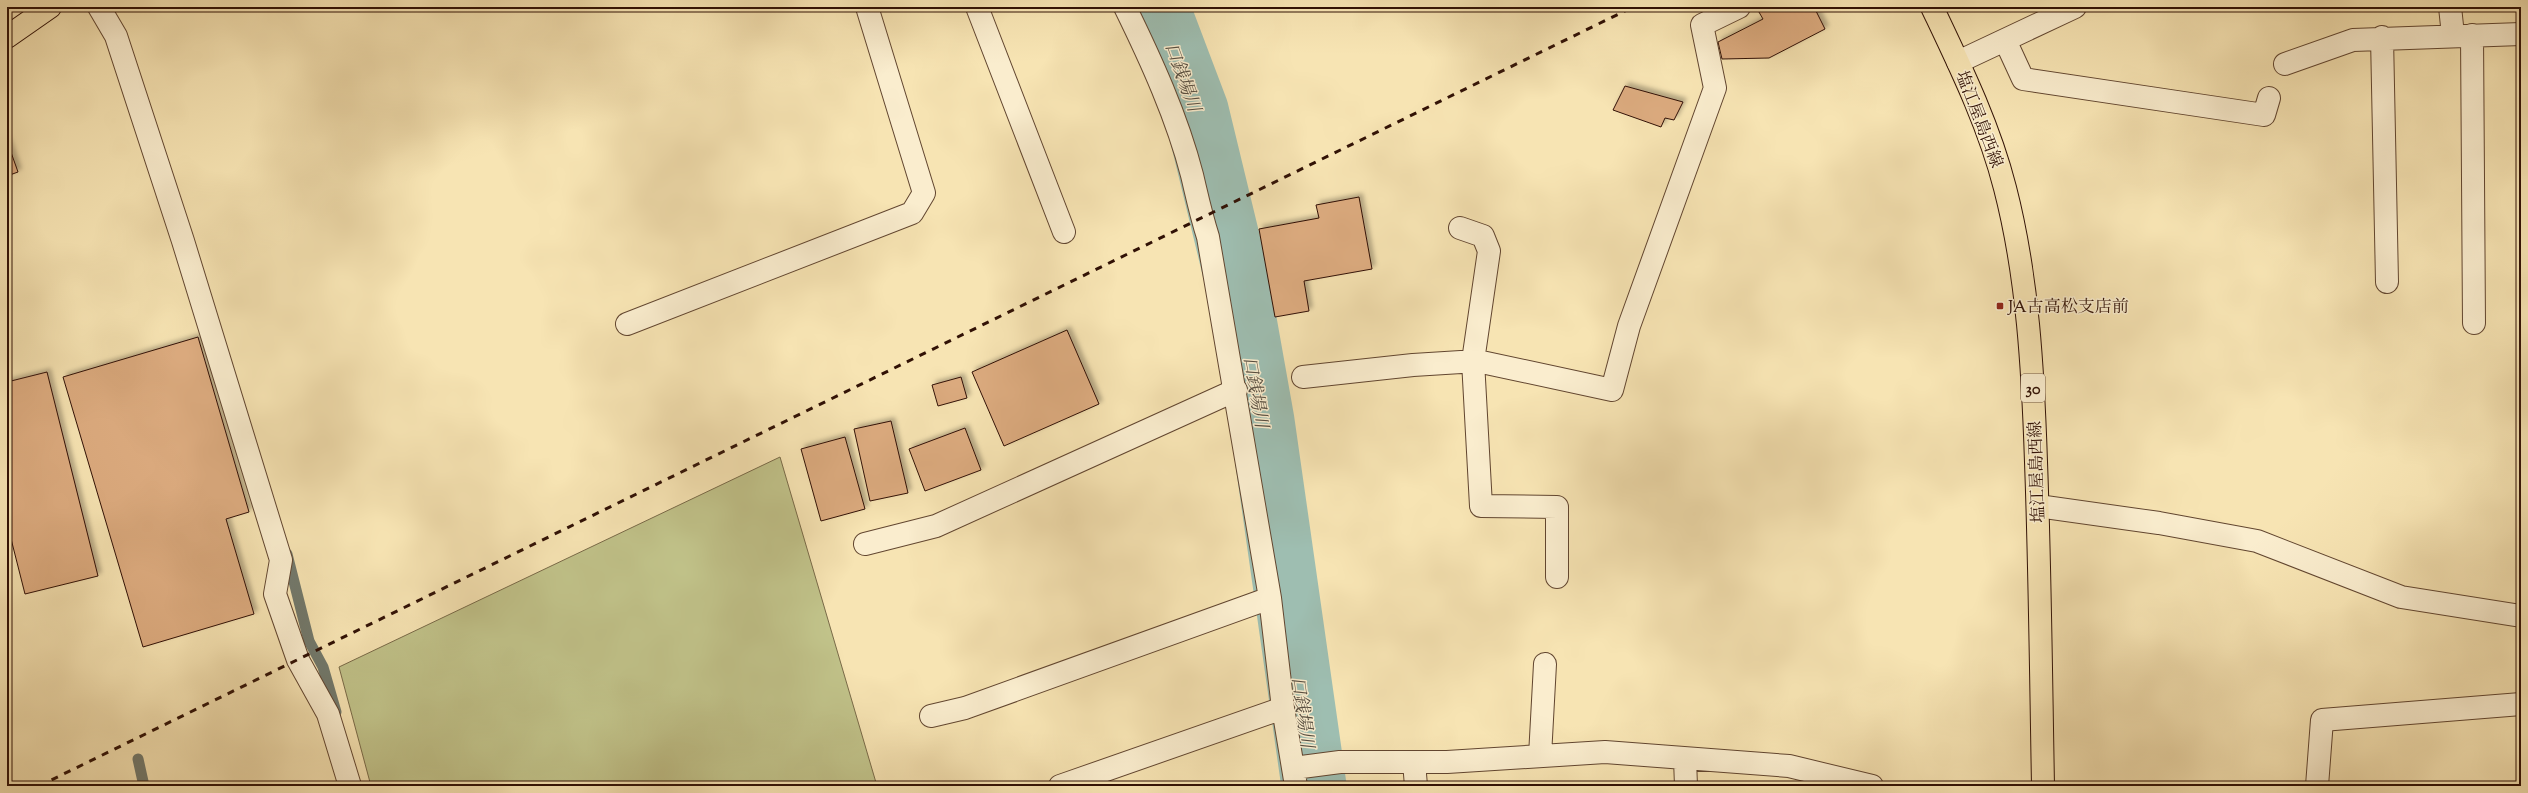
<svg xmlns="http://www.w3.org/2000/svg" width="2528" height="793" font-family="'Sorts Mill Goudy','Noto Serif JP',serif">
  <defs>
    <filter id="shadow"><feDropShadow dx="3.5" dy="-3.5" stdDeviation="2" flood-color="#0004"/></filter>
  </defs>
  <rect width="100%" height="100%" fill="#f7e4b3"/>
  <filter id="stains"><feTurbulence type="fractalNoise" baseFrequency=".005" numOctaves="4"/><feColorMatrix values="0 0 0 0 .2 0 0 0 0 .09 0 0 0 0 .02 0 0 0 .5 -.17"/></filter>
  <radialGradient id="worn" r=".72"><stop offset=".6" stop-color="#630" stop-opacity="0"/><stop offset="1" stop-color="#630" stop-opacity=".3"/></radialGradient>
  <!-- green -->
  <path fill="#c1c38a" stroke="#796a48" d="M780,457L877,786H371L339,667Z"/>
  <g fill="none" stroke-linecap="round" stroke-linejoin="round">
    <!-- stream -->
    <path stroke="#72796c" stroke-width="11" d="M287,554L309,641L323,667L336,712
      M138,759L144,786"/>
    <!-- river -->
    <path stroke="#9ebeb1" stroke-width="65" d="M1157,7L1196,110L1236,275L1262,421L1314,786"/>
  </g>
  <!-- building -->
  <path fill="#dcab7f" stroke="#311105" filter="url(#shadow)" d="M1756,7H1814L1825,29L1769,58L1722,59L1718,42L1763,19Z
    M1625,86L1683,102L1674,120L1665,118L1661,127L1613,110Z
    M7,141L18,172L7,176Z
    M1359,197L1372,269L1304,281L1309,311L1275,317L1259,229L1319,218L1316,205Z
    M1067,330L1099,404L1004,446L972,372Z
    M198,337L249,512L226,519L254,614L143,647L63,377Z
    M47,372L98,576L25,594L7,523V382Z
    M961,377L967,398L938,406L932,385Z
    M891,421L908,493L870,501L854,429Z
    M965,428L981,470L925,491L909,449Z
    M845,437L865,509L821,521L801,449Z"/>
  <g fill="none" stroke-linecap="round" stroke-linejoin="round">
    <!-- street casing -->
    <g stroke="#624630" stroke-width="24">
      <path id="street" d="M99,7L116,36L183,241L281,560L275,594L298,660L328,714L350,786
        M977,7L1064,232
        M1125,7C1151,60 1177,117 1192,175C1197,196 1201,215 1208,237L1270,598L1283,708L1296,786
        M2450,7L2453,35
        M2472,35L2474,323
        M2382,37L2387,282
        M2005,40L2023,79L2264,115L2269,98
        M1958,62L2075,7
        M2285,64L2353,40L2521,34
        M1460,228L1483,236L1489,251L1473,361L1481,506L1557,507V577
        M627,324L912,213L924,193L867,7
        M1303,377L1413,365L1477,361L1612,390L1629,326L1715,88L1702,25L1739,7
        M2038,506L2159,523L2257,541L2401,597L2521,616
        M865,544L936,526L1236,390
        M931,716L965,708L1270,598
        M1540,756L1545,664
        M1685,759L1686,786
        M1414,762L1416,786
        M1294,768L1340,762H1447L1605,752L1789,766L1872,786
        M1060,786L1283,708
        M2317,786L2322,720L2521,704"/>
    </g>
    <!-- primary casing -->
    <g stroke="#311105" stroke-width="24">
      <path id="primary" d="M1932,7C1960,66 1989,125 2005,188C2028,277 2033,371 2036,462C2040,570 2041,678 2043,786
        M7,37L50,7"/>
    </g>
    <!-- street -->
    <use href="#street" stroke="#faedce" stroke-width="22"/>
    <!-- primary -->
    <use href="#primary" stroke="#f7e4b3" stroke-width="22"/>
    <!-- rail -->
    <path stroke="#311105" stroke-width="3" stroke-dasharray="7 7" stroke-linecap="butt" d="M39,786L1633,7"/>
  </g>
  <!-- markers -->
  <rect fill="#8f2418" stroke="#faedce" stroke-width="1.5" x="1996" y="302" width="8" height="8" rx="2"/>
  <g text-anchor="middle" stroke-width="3" stroke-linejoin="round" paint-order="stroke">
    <!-- shield labels -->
    <rect fill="#faedce" stroke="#6d5341" stroke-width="1" x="2021" y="374" width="24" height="28" rx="3"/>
    <g font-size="16" font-weight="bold" fill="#311105">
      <text x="2033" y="394">30</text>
    </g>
    <!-- street labels -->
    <g font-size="17" fill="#311105" stroke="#faedce">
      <text transform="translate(1980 119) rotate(69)" y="6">塩江屋島西線</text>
      <text transform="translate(2036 472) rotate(-92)" y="6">塩江屋島西線</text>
    </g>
    <!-- poi labels -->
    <g font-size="17" fill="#311105" stroke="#faedce" text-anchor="start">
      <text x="2008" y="312">JA古高松支店前</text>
    </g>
    <!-- water labels -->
    <g font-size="18" font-style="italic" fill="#574e41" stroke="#faedce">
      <text transform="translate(1183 77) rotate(70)" y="6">口銭場川</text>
      <text transform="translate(1256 392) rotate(80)" y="6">口銭場川</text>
      <text transform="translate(1303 712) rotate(82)" y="6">口銭場川</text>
    </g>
  </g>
  <!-- margin -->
  <rect width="2528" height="793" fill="none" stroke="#f7e4b3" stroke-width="24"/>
  <rect x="8" y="8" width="2512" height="777" fill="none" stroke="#311105" stroke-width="2"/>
  <rect x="12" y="12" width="2504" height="769" fill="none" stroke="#311105"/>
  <rect width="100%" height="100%" filter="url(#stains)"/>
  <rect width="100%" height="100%" fill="url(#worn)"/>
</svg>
